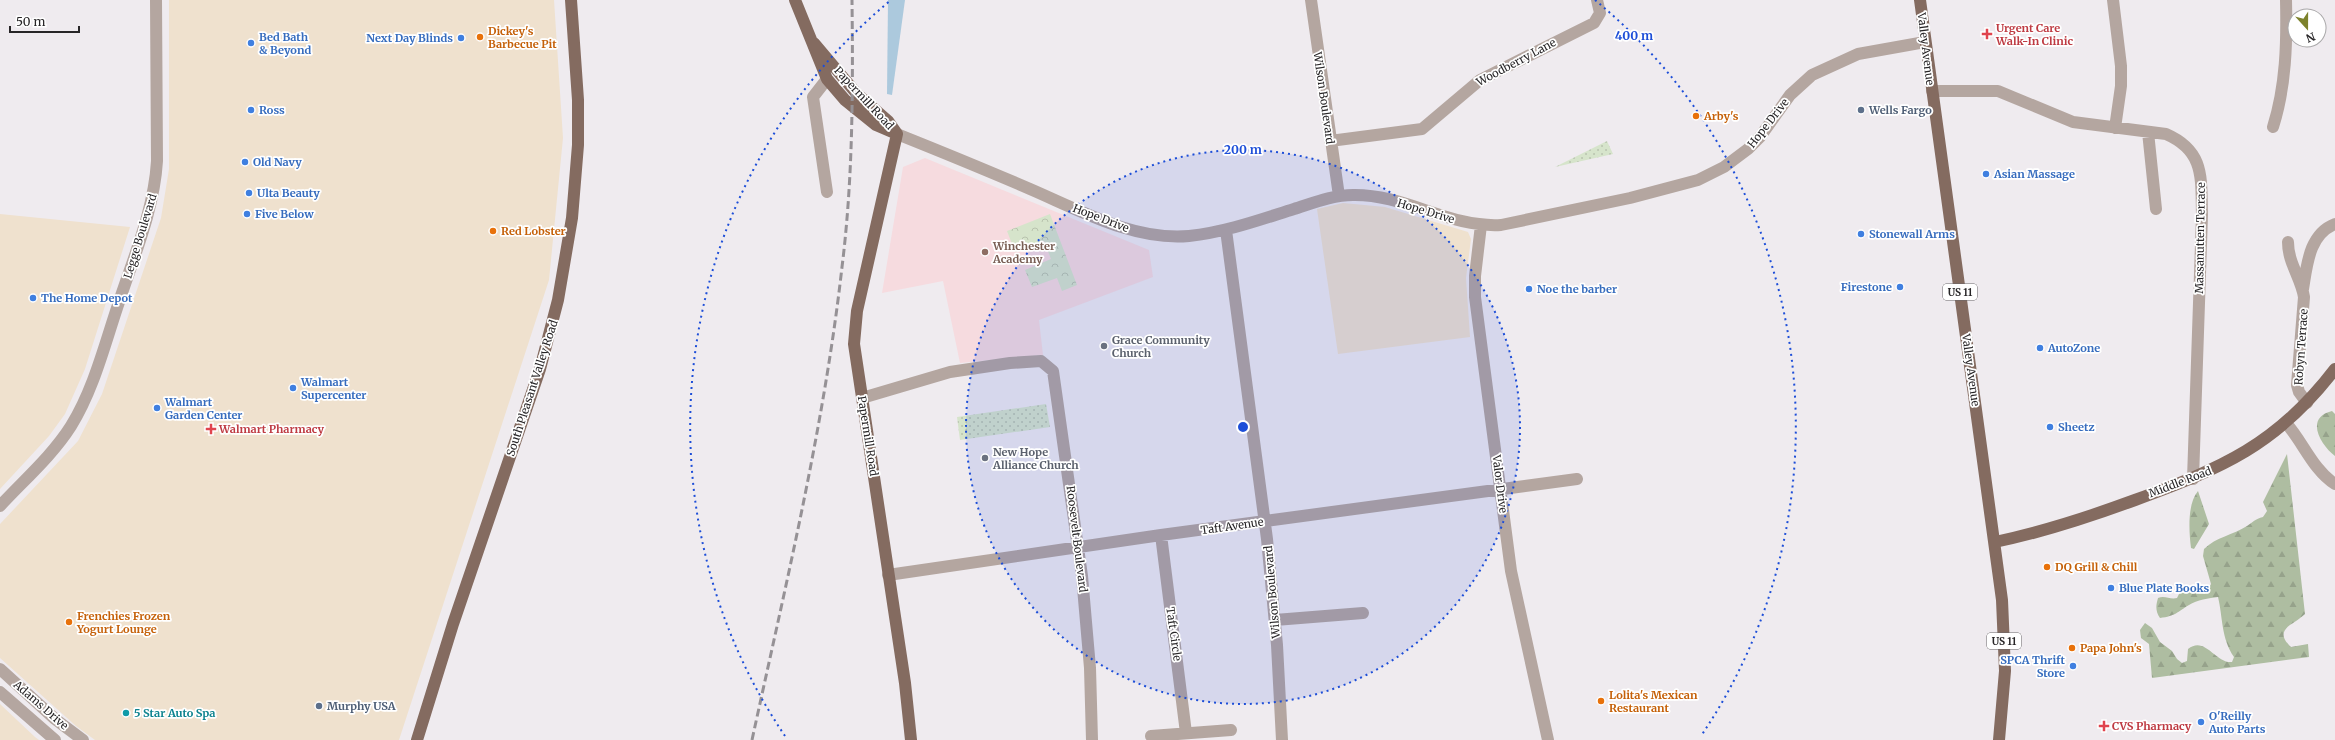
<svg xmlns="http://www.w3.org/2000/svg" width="2335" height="740" font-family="Merriweather,serif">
  <defs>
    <pattern id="grass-dots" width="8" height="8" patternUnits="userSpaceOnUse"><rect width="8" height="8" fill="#d6e4cb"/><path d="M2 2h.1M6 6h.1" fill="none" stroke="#b8c3ae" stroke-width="1.8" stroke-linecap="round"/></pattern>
    <pattern id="forest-firs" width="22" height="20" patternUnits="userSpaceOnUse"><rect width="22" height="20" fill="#aebda1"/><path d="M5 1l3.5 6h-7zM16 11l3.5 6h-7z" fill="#96a28b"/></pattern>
    <pattern id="park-crowns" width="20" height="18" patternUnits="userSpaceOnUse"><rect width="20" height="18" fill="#d6e4cb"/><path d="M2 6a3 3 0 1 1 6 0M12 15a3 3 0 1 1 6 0" fill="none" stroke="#b8c3ae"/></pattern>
  </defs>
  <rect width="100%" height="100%" fill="#efebef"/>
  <!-- commercial -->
  <path fill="#efe1ce" d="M169,0H554L563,138L549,280L399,740H95L76,726L0,658V524L78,441L102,394L161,218L169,169Z
    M1343,203L1385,207L1468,232L1471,239L1466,278L1470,337L1338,354L1317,209Z
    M0,214L130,227L85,369L65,414L49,436L0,489Z
    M0,704L35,737L39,740H0Z"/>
  <!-- education -->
  <path fill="#f6dbdf" d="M925,158L1149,250L1153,277L1039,320L1043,355L960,363L943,281L882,293L903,167Z"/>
  <!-- grass -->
  <path fill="url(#grass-dots)" d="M1607,141L1613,154L1555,167Z
    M1046,404L1050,427L960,440L957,417Z"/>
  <!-- forest -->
  <path fill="url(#forest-firs)" d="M2332,411L2335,414V456C2321,445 2304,418 2332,411Z
    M2287,454L2305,614C2294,625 2272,629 2291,647L2308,644L2309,657L2152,678L2149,644L2141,638L2140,630L2145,623L2152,628L2160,642L2172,651L2177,659L2182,663L2187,661L2188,649C2205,635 2216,664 2232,662L2234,657C2221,638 2223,618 2218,597C2209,598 2197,600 2189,605C2177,612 2176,616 2160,618C2155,611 2156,605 2158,598C2165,595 2170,600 2177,598L2181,590L2197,592L2208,590L2211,584L2203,556L2204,549C2216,537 2233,535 2247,526C2253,522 2255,519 2263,517L2267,511L2263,502Z
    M2198,491L2209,524L2194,549L2191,548C2189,532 2187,504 2198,491Z"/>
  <!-- park -->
  <path fill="url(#park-crowns)" d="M1050,214L1077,285L1062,291L1057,278L1032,287L1025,270L1051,259L1044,241L1015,252L1007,231Z"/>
  <!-- water -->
  <path fill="#acc9dd" d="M888,0H905L892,95L887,94Z"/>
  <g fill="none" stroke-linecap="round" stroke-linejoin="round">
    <!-- minor -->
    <path stroke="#b4a6a0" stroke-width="12" d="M1311,0L1339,196
      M2113,0L2121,66V86L2115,128
      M1932,91H1998L2073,122L2166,134C2205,151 2201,178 2202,215L2193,479
      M2273,127C2286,86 2287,43 2286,0
      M2148,132L2156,209
      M897,134C942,152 986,170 1030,189C1079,210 1134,241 1189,236C1226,232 1259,220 1294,209C1313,203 1333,195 1353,195C1405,194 1449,228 1501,225L1630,198L1698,180L1724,167L1748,149L1760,137L1790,95L1812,75L1858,54L1925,42
      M1330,141L1422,129L1480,80L1594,23L1600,13L1597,0
      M827,192L813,97L827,79
      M1481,225L1475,276V297L1511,571L1548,740
      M1226,230L1267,539L1277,645L1282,740
      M2288,242C2288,263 2301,278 2304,297L2297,385L2299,392L2307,403
      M2303,289C2307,265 2309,234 2335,224
      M862,398L950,372L1010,363L1041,361L1053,371L1082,576L1090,668L1092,740
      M2286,423C2303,442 2313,470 2335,484
      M0,506C23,481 52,456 71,426C94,389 105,343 119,302C134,256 154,210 157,161L156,0
      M1161,535L1186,733
      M888,575L1161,535L1577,479
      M1275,620L1363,613
      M0,669L55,719L83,740
      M0,692L55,740
      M1151,736L1231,730"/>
    <!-- major -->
    <path stroke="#846b60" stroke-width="12" d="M795,0L827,79L845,100L876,125L897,134
      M1920,0L2002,600L2005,671L1999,740
      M814,43L857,94L888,121L897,134L857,311L854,344L905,683L911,740
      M1995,542C2043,532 2089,517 2135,500C2222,468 2277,445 2335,369
      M417,740L453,624L540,369L558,300L572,218L578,145V100L571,0"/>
    <!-- rail -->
    <path stroke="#959195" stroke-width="3" stroke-dasharray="8 4" stroke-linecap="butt" d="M752,740C786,583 824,427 842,267C853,179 853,88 852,0"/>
  </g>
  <!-- distance rings -->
  <circle cx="1243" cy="427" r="277" fill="#1d4ed8" fill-opacity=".12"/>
  <g fill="none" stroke="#1d4ed8" stroke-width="2" stroke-dasharray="2 4">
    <circle cx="1243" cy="427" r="277"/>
    <path d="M785 736A553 553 0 0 1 891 0M1595 0A553 553 0 0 1 1701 736"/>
  </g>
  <!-- markers -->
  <g fill="#e0444e" stroke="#fff" stroke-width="1.5">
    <path d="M1985 28h4v4h4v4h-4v4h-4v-4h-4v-4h4z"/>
    <path d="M209 423h4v4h4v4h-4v4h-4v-4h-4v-4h4z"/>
    <path d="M2102 720h4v4h4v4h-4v4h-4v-4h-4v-4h4z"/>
  </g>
  <g fill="#e8710a" stroke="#fff" stroke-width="1.5">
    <circle cx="480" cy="37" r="4"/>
    <circle cx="1696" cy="116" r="4"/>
    <circle cx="493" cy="231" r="4"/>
    <circle cx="2047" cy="567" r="4"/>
    <circle cx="69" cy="622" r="4"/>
    <circle cx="2072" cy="648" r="4"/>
    <circle cx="1601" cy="701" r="4"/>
  </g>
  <g fill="#3f7fe0" stroke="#fff" stroke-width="1.5">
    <circle cx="461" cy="38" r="4"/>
    <circle cx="251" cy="43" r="4"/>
    <circle cx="251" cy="110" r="4"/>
    <circle cx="245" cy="162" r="4"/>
    <circle cx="1986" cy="174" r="4"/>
    <circle cx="249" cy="193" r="4"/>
    <circle cx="247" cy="214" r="4"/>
    <circle cx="1861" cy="234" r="4"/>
    <circle cx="1900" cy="287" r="4"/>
    <circle cx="1529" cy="289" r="4"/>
    <circle cx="33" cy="298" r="4"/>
    <circle cx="2040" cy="348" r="4"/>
    <circle cx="293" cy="388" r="4"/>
    <circle cx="157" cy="408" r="4"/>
    <circle cx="2050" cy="427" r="4"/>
    <circle cx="2111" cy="588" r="4"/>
    <circle cx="2073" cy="666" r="4"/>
    <circle cx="2201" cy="722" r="4"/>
  </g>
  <g fill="#5c6f8a" stroke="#fff" stroke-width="1.5">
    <circle cx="1861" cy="110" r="4"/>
    <circle cx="319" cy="706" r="4"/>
  </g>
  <circle fill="#8d6e63" stroke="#fff" stroke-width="1.5" cx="985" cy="252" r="4"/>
  <g fill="#6b7280" stroke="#fff" stroke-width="1.5">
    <circle cx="1104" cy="346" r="4"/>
    <circle cx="985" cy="458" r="4"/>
  </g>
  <circle fill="#0f9aa8" stroke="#fff" stroke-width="1.5" cx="126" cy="713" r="4"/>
  <g text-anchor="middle" stroke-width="3.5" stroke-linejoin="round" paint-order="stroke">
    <!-- shield labels -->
    <g fill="#fff" stroke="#686668" stroke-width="1">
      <rect x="1943" y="284" width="34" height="16" rx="3"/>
      <rect x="1987" y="633" width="34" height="16" rx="3"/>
    </g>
    <g font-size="10" font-weight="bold" fill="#272527">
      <text x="1960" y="296">US 11</text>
      <text x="2004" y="645">US 11</text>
    </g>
    <!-- health labels -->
    <g font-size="11" font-weight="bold" fill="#be3a42" stroke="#fff" text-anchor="start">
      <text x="1996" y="32">Urgent Care<tspan x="1996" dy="13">Walk-In Clinic</tspan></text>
      <text x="219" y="433">Walmart Pharmacy</text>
      <text x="2112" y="730">CVS Pharmacy</text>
    </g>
    <!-- food labels -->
    <g font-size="11" font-weight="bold" fill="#c56008" stroke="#fff" text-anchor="start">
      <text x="488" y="35">Dickey's<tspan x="488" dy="13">Barbecue Pit</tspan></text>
      <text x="1704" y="120">Arby's</text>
      <text x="501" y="235">Red Lobster</text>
      <text x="2055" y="571">DQ Grill &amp; Chill</text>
      <text x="77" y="620">Frenchies Frozen<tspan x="77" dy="13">Yogurt Lounge</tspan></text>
      <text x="2080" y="652">Papa John's</text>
      <text x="1609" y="699">Lolita's Mexican<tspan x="1609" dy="13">Restaurant</tspan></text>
    </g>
    <!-- shop labels -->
    <g font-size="11" font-weight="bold" fill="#366cbe" stroke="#fff" text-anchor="start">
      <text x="259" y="41">Bed Bath<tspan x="259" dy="13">&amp; Beyond</tspan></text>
      <text x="453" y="42" text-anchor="end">Next Day Blinds</text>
      <text x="259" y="114">Ross</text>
      <text x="253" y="166">Old Navy</text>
      <text x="1994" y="178">Asian Massage</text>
      <text x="257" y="197">Ulta Beauty</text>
      <text x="255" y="218">Five Below</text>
      <text x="1869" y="238">Stonewall Arms</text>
      <text x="1892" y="291" text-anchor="end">Firestone</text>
      <text x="1537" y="293">Noe the barber</text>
      <text x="41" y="302">The Home Depot</text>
      <text x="2048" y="352">AutoZone</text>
      <text x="301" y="386">Walmart<tspan x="301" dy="13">Supercenter</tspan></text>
      <text x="165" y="406">Walmart<tspan x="165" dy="13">Garden Center</tspan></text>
      <text x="2058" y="431">Sheetz</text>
      <text x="2119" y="592">Blue Plate Books</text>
      <text x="2065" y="664" text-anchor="end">SPCA Thrift<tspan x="2065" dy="13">Store</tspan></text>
      <text x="2209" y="720">O'Reilly<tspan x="2209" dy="13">Auto Parts</tspan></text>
    </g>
    <!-- street labels -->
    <g font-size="11" fill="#272527" stroke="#fff">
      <text transform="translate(1926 49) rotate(83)" y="4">Valley Avenue</text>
      <text transform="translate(1516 62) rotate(-28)" y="4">Woodberry Lane</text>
      <text transform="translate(864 98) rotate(47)" y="4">Papermill Road</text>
      <text transform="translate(1324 98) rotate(82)" y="4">Wilson Boulevard</text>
      <text transform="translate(1768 123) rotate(-52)" y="4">Hope Drive</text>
      <text transform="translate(1426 211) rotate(17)" y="4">Hope Drive</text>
      <text transform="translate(1101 218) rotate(21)" y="4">Hope Drive</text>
      <text transform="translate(140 236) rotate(-73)" y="4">Legge Boulevard</text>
      <text transform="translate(2200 238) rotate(-89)" y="4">Massanutten Terrace</text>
      <text transform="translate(2301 347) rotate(-86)" y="4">Robyn Terrace</text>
      <text transform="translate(1971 370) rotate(82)" y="4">Valley Avenue</text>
      <text transform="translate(532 388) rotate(-72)" y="4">South Pleasant Valley Road</text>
      <text transform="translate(868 436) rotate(81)" y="4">Papermill Road</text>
      <text transform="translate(2180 482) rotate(-21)" y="4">Middle Road</text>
      <text transform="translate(1500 484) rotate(83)" y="4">Valor Drive</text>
      <text transform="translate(1232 526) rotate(-8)" y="4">Taft Avenue</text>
      <text transform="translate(1077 539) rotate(83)" y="4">Roosevelt Boulevard</text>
      <text transform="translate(1272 592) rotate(-95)" y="4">Wilson Boulevard</text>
      <text transform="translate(1174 634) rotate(82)" y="4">Taft Circle</text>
      <text transform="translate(41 705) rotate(41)" y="4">Adams Drive</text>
    </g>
    <!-- service labels -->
    <g font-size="11" font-weight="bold" fill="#4e5e75" stroke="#fff" text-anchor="start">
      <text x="1869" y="114">Wells Fargo</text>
      <text x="327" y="710">Murphy USA</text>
    </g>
    <!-- education labels -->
    <g font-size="11" font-weight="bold" fill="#785e54" stroke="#fff" text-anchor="start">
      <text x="993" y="250">Winchester<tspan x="993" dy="13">Academy</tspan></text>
    </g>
    <!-- worship labels -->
    <g font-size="11" font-weight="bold" fill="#5b616d" stroke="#fff" text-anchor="start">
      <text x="1112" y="344">Grace Community<tspan x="1112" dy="13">Church</tspan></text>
      <text x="993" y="456">New Hope<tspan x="993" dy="13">Alliance Church</tspan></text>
    </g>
    <!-- culture labels -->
    <g font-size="11" font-weight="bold" fill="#0d838f" stroke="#fff" text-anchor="start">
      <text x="134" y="717">5 Star Auto Spa</text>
    </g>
  </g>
  <circle cx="1243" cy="427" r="6" fill="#1d4ed8" stroke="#fff" stroke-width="2"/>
  <g font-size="12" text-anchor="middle" font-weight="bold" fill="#1d4ed8" stroke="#fff" stroke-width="3.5" stroke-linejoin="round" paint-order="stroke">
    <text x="1634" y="40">400 m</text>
    <text x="1243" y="154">200 m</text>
  </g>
  <!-- north arrow -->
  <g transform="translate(2307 28) rotate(159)"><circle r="19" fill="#ffffff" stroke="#a9a8a9"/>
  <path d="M0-3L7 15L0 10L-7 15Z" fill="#7d822c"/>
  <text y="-6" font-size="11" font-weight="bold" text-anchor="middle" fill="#272527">N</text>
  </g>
  <!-- scale -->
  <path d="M10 26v6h69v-6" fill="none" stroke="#272527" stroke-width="2"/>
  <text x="16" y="26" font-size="12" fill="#272527" stroke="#ffffff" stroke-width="3" paint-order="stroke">50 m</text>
</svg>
